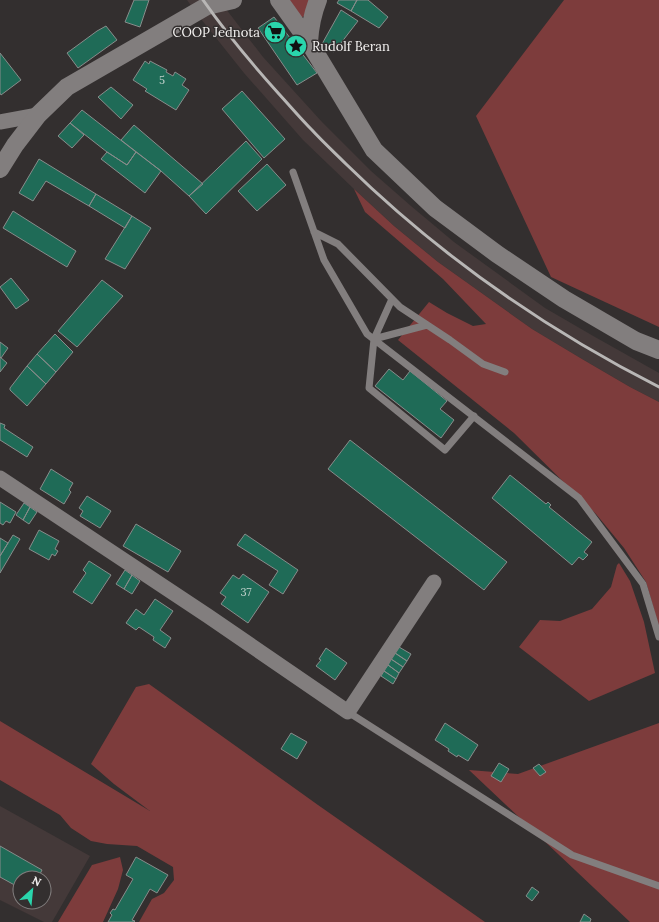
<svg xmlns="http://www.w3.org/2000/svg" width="659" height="922" font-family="Lora,serif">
  <rect width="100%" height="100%" fill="#332f2f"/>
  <!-- built -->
  <path fill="#443939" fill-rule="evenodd" d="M187,0H219L263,57L322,122L371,171L411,206L454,242L545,308L595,337L659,373V402L630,387L582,359L532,329L438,262L394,226L354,189L303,140L244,73L197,14Z
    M0,806L90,856L52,922H44L0,900ZM20,878H44V902H20Z"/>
  <!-- green -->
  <path fill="#7d3c3c" d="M289,0H312L304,16L301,18Z
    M564,0H659V327L551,277L476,116Z
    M354,189L394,226L438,262L532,329L582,359L630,387L659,402V627L646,582L624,548L596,514L514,433L398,340L429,302L447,313L473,326L486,324L443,279L365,212Z
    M619,563L630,581L644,622L655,673L589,701L519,647L540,620L560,621L592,609L611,587L617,565Z
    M149,684L318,805L485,922H139L152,899L164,893L174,880L173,867L137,846L107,844L91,841L71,828L60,815L0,780V721L150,811L114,784L91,764L136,687Z
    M659,723V922H630L469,770L518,774Z
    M120,857L123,870L118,889L103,922H58L92,865Z"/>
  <!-- building -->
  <path fill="#1f6b57" stroke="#888c8b" d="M134,0H149L140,27L125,22Z
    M339,0H357L351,11L337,3Z
    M357,0H368L388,17L379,28L351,11Z
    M341,10L358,21L334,52L322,44Z
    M274,17L317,73L297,85L258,28Z
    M106,26L117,40L78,68L67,53L97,31Z
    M0,53L21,80L1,95L0,93Z
    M145,61L149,64L150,61L167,70L166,72L173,76L175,72L186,79L182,85L189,90L176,110L145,91L147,89L133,80Z
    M111,87L133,105L121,119L98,97Z
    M242,91L285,139L264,158L222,109Z
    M82,110L136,152L127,165L107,152L70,123Z
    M70,123L84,135L72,148L58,136Z
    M134,125L203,184L189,196L161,171L121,140Z
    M246,141L262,159L206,214L189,196Z
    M107,152L127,165L136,152L161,171L145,193L101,159Z
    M39,159L96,194L89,206L46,181L33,201L19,193Z
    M267,164L286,185L257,211L238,191Z
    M96,194L132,216L125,228L89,206Z
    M13,211L76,251L67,267L3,228Z
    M132,216L151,228L125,269L105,259Z
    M11,278L29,300L16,309L0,287Z
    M102,280L123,296L77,347L58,331Z
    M55,334L73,352L56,372L37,354Z
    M0,342L8,348L1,358L0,357Z
    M37,354L56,372L46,384L27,366Z
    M0,357L7,363L0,372Z
    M27,366L46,384L27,406L10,390V388Z
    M389,369L403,380L410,371L447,401L440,409L454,420L441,438L375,386Z
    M0,423L5,425L4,428L33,447L27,457L0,440Z
    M350,440L507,562L484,590L328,469Z
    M51,469L73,483L69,490L71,492L64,504L40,489Z
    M510,475L546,504L548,502L551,505L549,507L592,542L584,552L588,555L583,560L579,557L572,565L492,498Z
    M87,496L111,511L100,528L80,516L83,511L79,508Z
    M0,502L16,512L10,523L6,521L3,525L0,523Z
    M24,503L30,507L23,520L16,515Z
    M30,507L37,512L29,524L23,520Z
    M136,524L181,551L168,572L123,546Z
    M39,530L59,541L55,549L58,551L55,556L52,554L49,560L29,549Z
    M245,534L298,570L283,594L269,585L278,571L237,545Z
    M13,535L20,539L0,573V556Z
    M0,538L8,543L0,556Z
    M89,561L111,575L92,604L73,592L86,573L83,570Z
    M125,570L132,575L124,589L116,584Z
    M243,574L269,592L248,623L221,604L226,597L220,593L233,575L239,579Z
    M132,575L140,581L132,594L124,589Z
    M155,599L173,611L160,630L171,638L165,648L153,640L154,637L139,627L136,630L126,623L136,609L144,615Z
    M399,647L411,654L407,661L395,653Z
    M326,648L347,663L335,680L316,666L321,660L319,659Z
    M395,653L407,661L403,667L391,659Z
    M391,659L403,667L399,673L388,665Z
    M388,665L399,673L396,679L384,671Z
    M384,671L396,679L393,684L381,676Z
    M445,723L478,745L468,761L458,755L457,757L448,751L449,749L435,740Z
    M291,733L307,742L297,759L281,749Z
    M499,763L509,769L501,782L491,776Z
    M539,764L546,772L540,776L533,768Z
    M0,846L42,870L38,878H20V888L0,877Z
    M136,857L168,875L157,893L150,889L132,920L135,921L134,922H108L112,915L110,913L113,909L115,910L133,879L126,875Z
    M532,887L539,892L532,901L526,896Z
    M584,914L591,919L590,922H580Z"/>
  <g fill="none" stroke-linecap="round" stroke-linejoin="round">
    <!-- service -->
    <path stroke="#827e7e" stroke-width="7" d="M293,172L324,260L367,334L579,498L643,584L659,637
      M314,232L338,244L400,307L450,340L483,364L505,372
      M392,299L374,339L369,388L445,450L474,416
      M374,339L427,325
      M348,712L572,855L659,886"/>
    <!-- minor -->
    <path stroke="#827e7e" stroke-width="15" d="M0,122L38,115
      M0,478L208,616L348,712L434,582"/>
    <!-- tertiary -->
    <path stroke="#827e7e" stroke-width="18" d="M279,0L309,42
      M318,0C312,15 310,26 309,42L374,150L435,208L497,254L564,299L636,341L659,350
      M0,169L15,145L38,115L67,87L207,6L233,0"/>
    <!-- rail -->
    <path stroke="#b8b6b5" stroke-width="3" d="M203,0C226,33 252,64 279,94C290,106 301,119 312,130C323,142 335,153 346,164C438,254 545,329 659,387"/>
  </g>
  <!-- icons -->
  <defs>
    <g id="supermarket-disc" transform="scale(1.15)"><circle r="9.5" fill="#2ad5ac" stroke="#332f2f"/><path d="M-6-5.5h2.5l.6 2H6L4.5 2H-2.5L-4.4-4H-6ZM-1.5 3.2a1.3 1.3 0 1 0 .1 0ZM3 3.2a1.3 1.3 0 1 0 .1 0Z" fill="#111"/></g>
    <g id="sight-disc" transform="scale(1.15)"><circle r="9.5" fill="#2ad5ac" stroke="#332f2f"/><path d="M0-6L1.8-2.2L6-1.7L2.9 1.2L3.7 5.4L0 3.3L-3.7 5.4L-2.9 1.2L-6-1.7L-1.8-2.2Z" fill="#111"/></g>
  </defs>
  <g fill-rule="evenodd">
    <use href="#supermarket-disc" x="275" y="32"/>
    <use href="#sight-disc" x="296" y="46"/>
  </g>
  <g text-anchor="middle" stroke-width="3" stroke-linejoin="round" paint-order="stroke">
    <!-- number labels -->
    <g font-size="11" fill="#c0d1cb">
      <text x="162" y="84">5</text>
      <text x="246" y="596">37</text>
    </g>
    <!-- poi labels -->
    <g font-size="13" fill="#f5f3f2" stroke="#332f2f" text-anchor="end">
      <text x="260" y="37">COOP Jednota</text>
      <text x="312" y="51" text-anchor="start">Rudolf Beran</text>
    </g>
  </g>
  <!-- north arrow -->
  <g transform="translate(32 890) rotate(27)"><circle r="19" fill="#332f2f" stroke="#817d7d"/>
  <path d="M0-3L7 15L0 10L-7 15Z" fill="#2ad5ac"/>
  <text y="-6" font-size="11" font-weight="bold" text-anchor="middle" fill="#f5f3f2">N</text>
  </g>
</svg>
